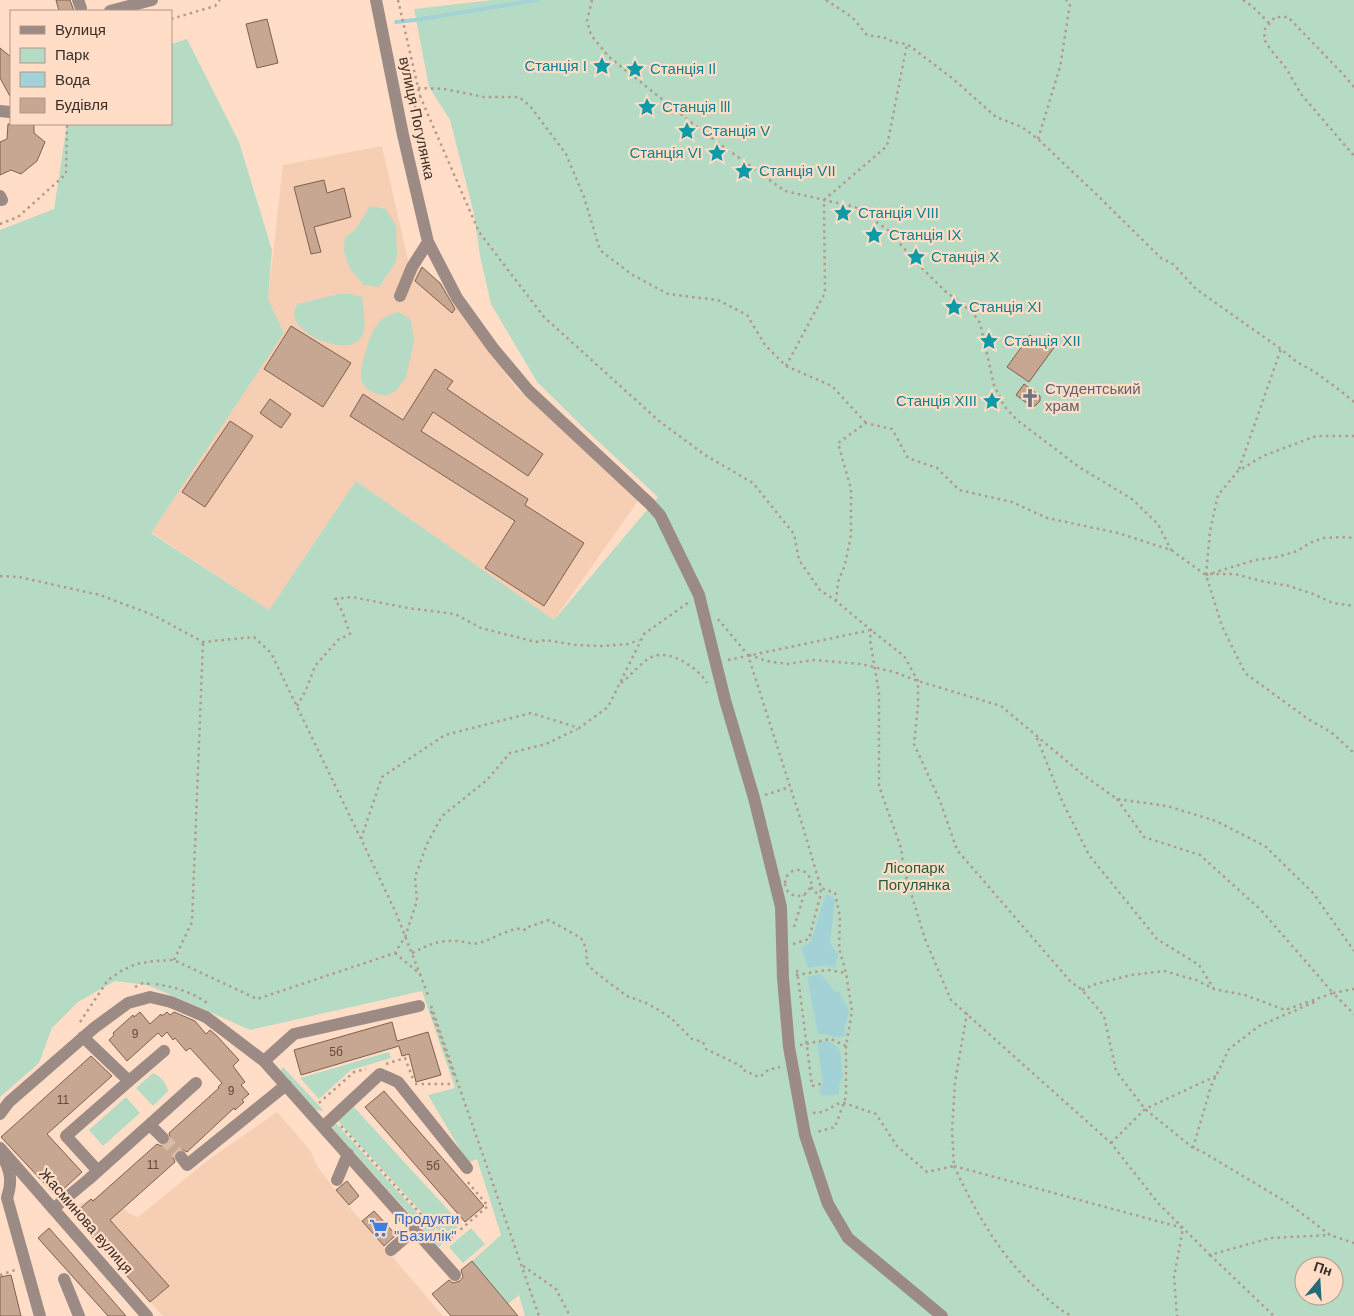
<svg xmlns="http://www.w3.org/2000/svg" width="1354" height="1316" font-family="Helvetica,sans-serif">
  <rect width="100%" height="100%" fill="#ffddc7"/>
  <!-- built -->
  <path fill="#f6ceb4" d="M382,146L409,264L420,266L451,292L458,306L516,388L573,438L638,501L554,620L356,481L269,610L151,532L284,333L268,299L283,165Z
    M277,1112L310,1150L319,1169L341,1197L443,1316H163L67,1209L91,1199L105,1197L130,1214L138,1217L207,1161Z"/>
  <!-- green -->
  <path fill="#b6dbc5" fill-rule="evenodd" d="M492,0H1354V1316H525L519,1295L508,1304L472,1261L501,1235L477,1159L468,1163L428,1095L455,1088L422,991L250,1030L192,1004L147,985L115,981L78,1002L52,1028L39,1063L0,1097V230L54,209L67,124H171V44L187,39L239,142L272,250L268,299L284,333L151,533L269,610L356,481L554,620L658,497L585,429L537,382L491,304L480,256L474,214L450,120L429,87L414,9ZM1304,1266H1334V1296H1304Z
    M370,206L386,209L396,226L397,252L396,262L379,287L364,285L350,269L344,252L345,237L355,230Z
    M339,294H350L362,297C363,302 366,327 364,331C356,361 302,338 295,319C293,313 295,309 297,304Z
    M399,312L411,320L414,341L406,377L397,390L386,396C356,390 358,376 366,350C373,330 376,317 399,312Z
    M389,1052L391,1058L351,1070L319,1099L300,1078Z
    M283,1067L324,1111L316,1110L280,1071Z
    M153,1073C160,1075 167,1084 168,1091L153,1106L136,1088Z
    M126,1097L140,1113L103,1146L89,1130Z
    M354,1107L461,1224L445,1238L338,1121Z
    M334,1121L444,1242L439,1247L333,1129L332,1124Z
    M471,1228L485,1244L463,1263L449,1247Z"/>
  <!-- water -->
  <path fill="#a2d2d5" d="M826,894L835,899L830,943L838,954L835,968L826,965L808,968L801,948L811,941Z
    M821,974L834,991L839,992L849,1011L844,1031L846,1036L834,1037L825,1034H818L807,977Z
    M828,1041L836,1046L840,1050L843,1076L839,1084V1094C830,1096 812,1099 823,1084L817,1042Z"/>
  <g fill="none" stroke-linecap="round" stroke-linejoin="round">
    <!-- stream -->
    <path stroke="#a2d2d5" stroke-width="4" d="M396,22L415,20L537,0"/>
  </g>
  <!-- building -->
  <path fill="#c7a792" stroke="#7d614d" d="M56,0H70L74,11H59Z
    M267,19L278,63L257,68L246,24Z
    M0,48L11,57V98L0,78Z
    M8,124H34V133L45,142L37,161L21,174L11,170L0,175V142L7,139Z
    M324,180L327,193L344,188L351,217L314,227L321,252L311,254L294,187Z
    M422,267L440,283L455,309L452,313L415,281Z
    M291,326L351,363L323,407L264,369Z
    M1047,334L1058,342L1029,382L1007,367L1030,335L1041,343Z
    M435,369L453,381L447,389L543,454L528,476L433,412L421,431L528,499L525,505L584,543L544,606L485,568L515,521L350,416L363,394L403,420Z
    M1024,384L1040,396V401L1036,405L1032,407L1016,395Z
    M270,399L291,414L281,428L260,413Z
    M230,421L253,436L205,507L182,492Z
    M140,1012L150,1024L161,1014L162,1016L167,1012L170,1015L174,1012L195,1021L206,1034L210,1030L217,1036L239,1060L233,1066L245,1082L241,1085L249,1094L242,1100L244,1102L235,1110L234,1108L187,1152L181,1149L176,1151L173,1157L175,1162L110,1220L169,1286L150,1302L73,1215L91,1199L93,1201L157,1144L161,1146L168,1144L171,1140L169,1133L219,1088L218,1087L222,1083L190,1048L186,1051L175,1038L173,1040L167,1032L162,1037L158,1033L127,1061L109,1040L114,1035L113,1033L133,1015L134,1017Z
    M392,1022L397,1041L428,1032L441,1075L416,1082L409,1054L402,1056L399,1046L301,1075L294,1050Z
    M91,1056L112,1076L47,1134L82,1172L56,1196L1,1137Z
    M384,1091L484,1206L465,1222L365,1107Z
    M347,1181L359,1196L349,1205L336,1190Z
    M374,1211L396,1235L384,1246L362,1221Z
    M49,1228L65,1246L126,1316H108L38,1238Z
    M472,1261L508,1304L518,1316H451L432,1294L449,1280L453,1283L460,1281L463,1277L461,1270Z
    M11,1275L21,1316H0V1277Z"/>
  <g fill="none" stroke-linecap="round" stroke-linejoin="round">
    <!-- minor-tunnel -->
    <path stroke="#d8baa7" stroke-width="12" stroke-dasharray="12 6" stroke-linecap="butt" d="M163,1138L181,1157"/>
    <!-- path -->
    <path stroke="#b39a89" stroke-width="2.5" stroke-dasharray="2.5 4" stroke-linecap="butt" d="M398,0L420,96
      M592,0L587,21L591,35L609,57L706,134L785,191L855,207L888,230L915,261L945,291L973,313L980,323L994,385L1004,406L1017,420L1079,467L1132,499L1158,524L1171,550
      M826,0L852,17L867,35L886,38L893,42L907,44L952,78L996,117L1022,127L1038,139L1097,195L1161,258L1173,264L1196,289L1281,349L1297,362L1315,372L1342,392L1354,402
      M1243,0L1252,6L1269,23
      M171,19L215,6L220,0
      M1354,87L1342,73L1288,17H1275L1265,29L1264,39L1270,49L1286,68L1301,94L1354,156
      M418,88L444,89L484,97H519L530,106L566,154L584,197L600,250L631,274L668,294L718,300L747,315L765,345L786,366L832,386L866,423
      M412,114L420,96L479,232L544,317L659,421L705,455L753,483L794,534L799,560L820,590L836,601L871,630L870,640L879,693V786L901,848L904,870L925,939L951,1000L1111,1143L1158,1203L1210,1255L1270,1238L1330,1235
      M1038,139L1060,67L1070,4L1066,0
      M0,224L18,217L66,174L67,124
      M786,366L825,293L824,200L887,146L907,44
      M1239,469L1281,349
      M1210,574H1235L1261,581L1289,586L1313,594L1333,603L1354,606
      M1206,575L1210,531L1218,495L1238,471L1263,456L1316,436H1354
      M1206,575L1255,560L1277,557L1297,551L1310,543L1323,538L1341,537L1354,538
      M0,576L19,577L100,595L153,615L203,642L254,637L271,653L361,839L396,913L420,974
      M836,601L838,582L845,565L851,535V489L838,443L866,423L892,429L908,458L937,468L959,490L1012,502L1047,518L1118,533L1171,550L1206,575L1222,626L1245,673L1308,719L1331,732L1354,753
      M718,619L748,655L803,827L821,888L835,893L840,917L839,948L846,973L852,1011L846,1046V1097L835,1127L817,1132
      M749,655L767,661L787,664L814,660L861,664L894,672L918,681L1001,706L1082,774L1117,799L1167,806L1216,821L1265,846L1313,893L1354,951
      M728,660L871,630L904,656L918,681V705L914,744L940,801L957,850L1070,981L1082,990L1104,1016L1116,1071L1145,1109L1193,1148L1201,1151L1288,1203L1330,1235L1354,1243
      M621,683C632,675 641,661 654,656C672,650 699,669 707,683
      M297,706L306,690L315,666L338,640L350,634L342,611L335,599L352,597L408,608L455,614L481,628L536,642L546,640L575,645L601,646L628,644L639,640
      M1037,738L1062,801L1089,855L1157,939L1199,965L1214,989
      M765,795L790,787
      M1117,799L1144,837L1200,855L1261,910L1333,993
      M361,839L382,777L445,735L531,713L579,728L608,707L644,634L689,602
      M785 883a13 13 0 1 1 26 0a13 13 0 1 1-26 0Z
      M811,887L820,897
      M794,927L804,895
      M793,944L809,939L820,897L821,888
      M395,953L420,974L429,998
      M412,953C429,945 437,940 456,941C463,941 472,945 479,943C495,938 505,930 523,928L525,930L528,927L549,920L581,938L586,948L587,963L593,970L607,981L627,996L646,1003L657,1009L671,1018L692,1039L703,1042L706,1049L741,1066V1069C748,1072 753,1075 760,1077L768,1070L780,1067
      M174,960L192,922L203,642
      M797,970L812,1086L821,1084
      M796,975L828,970L846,973
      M156,984C174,987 192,992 207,1003
      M135,987L143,983L151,984
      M1082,990L1096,984L1131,975L1164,971L1196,980L1214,989L1245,995L1285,1010L1333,993L1354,1014
      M1333,993L1354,989
      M431,1006L539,1316
      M431,1011L455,1078
      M80,1022L108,980L121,971L136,964L154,961L174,960L257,999L395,953L405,937L417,901L415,877L427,844L442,816L487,780L510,753L546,744L577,729
      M800,1045L831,1039L846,1046
      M386,1064L405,1058L413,1079
      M415,1084H454
      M319,1103L354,1072L366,1069
      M813,1113L823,1112L837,1104L844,1103L876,1114L897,1146L927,1172L954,1166L952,1130L955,1082L967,1013
      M341,1126L446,1242L488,1206L466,1180
      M1111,1143L1145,1109L1216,1076
      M1193,1148L1211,1086L1229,1049L1259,1026L1317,1001
      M954,1166L1183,1228L1174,1277L1177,1316
      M954,1166C976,1213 1000,1256 1039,1291C1050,1301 1059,1310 1072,1316
      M1210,1255L1274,1316
      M523,1266L556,1289L570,1316
      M0,1275L15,1270"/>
    <!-- minor -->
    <path stroke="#9c8b84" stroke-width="12" d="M78,0L81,8
      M376,0L403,135L428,242L457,298L493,348L529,391L650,504L660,515L699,595L725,700L754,798L781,907L783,978L789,1047L805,1135L828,1204L848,1238L942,1316
      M110,11L152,0
      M0,111L9,112
      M0,196L2,200
      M400,296L412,267L428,242
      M83,1037L129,1081L164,1051
      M264,1061L294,1034L419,1006
      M0,1114L9,1102L94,1028L128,1003L150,997L171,1002L206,1017L264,1061L455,1275
      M150,1125L163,1138
      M323,1127L380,1074L398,1082L467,1168
      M0,1148L147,1316
      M181,1157L187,1165L286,1085
      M4,1159C11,1173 12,1183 7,1198L40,1316
      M98,1171L66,1136L129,1081
      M337,1180L348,1154
      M53,1209L89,1179L196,1083
      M391,1250L415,1229
      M64,1279L79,1316"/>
  </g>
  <!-- icons -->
  <defs>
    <g id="sight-bare" transform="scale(1.5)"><path d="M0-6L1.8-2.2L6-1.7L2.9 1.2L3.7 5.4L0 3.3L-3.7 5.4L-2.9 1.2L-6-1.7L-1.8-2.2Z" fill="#0f9aa8" stroke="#ffddc7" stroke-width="2.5" paint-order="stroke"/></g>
    <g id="church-bare" transform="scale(1.5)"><path d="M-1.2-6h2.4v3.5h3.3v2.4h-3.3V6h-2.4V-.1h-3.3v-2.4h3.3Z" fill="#6b7280" stroke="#ffddc7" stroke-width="2.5" paint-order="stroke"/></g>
    <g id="supermarket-bare" transform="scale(1.5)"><path d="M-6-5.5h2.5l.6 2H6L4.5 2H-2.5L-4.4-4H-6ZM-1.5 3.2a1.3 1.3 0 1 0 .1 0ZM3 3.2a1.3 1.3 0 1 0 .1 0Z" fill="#3f7fe0" stroke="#ffddc7" stroke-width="2.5" paint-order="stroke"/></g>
  </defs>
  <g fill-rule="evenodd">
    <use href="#sight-bare" x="602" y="66"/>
    <use href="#sight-bare" x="635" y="69"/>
    <use href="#sight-bare" x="647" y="107"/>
    <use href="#sight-bare" x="687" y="131"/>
    <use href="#sight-bare" x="717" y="153"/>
    <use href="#sight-bare" x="744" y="171"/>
    <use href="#sight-bare" x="843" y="213"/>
    <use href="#sight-bare" x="874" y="235"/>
    <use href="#sight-bare" x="916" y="257"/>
    <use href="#sight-bare" x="954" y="307"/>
    <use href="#sight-bare" x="989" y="341"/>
    <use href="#church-bare" x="1030" y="398"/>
    <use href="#sight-bare" x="992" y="401"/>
    <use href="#supermarket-bare" x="379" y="1228"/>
  </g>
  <g text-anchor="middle" stroke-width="4.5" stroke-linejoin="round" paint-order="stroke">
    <!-- number labels -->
    <g font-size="12" fill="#5e4c41">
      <text x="135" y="1038">9</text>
      <text x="336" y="1056">5б</text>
      <text x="231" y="1095">9</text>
      <text x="63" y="1104">11</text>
      <text x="153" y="1169">11</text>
      <text x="433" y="1170">5б</text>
    </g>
    <!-- culture labels -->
    <g font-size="15" fill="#0d838f" stroke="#ffddc7" text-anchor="start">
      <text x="587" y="71" text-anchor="end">Cтанція I</text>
      <text x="650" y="74">Cтанція Il</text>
      <text x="662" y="112">Cтанція lll</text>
      <text x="702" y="136">Cтанція V</text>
      <text x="702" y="158" text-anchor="end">Станція VI</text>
      <text x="759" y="176">Станція VII</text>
      <text x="858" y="218">Cтанція VIII</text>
      <text x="889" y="240">Cтанція IX</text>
      <text x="931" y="262">Cтанція X</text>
      <text x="969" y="312">Cтанція XI</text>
      <text x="1004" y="346">Cтанція XII</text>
      <text x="977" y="406" text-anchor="end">Cтанція XIII</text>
    </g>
    <!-- street labels -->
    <g font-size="15" fill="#3b2e26" stroke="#ffddc7">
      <text transform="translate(417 118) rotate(78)" y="5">вулиця Погулянка</text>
      <text transform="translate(86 1221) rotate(49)" y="5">Жасминова вулиця</text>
    </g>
    <!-- worship labels -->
    <g font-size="15" fill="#5b616d" stroke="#ffddc7" text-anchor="start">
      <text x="1045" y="394">Студентський<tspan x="1045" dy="17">храм</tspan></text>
    </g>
    <!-- park labels -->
    <g font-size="15" fill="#1f5d3f" stroke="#ffddc7">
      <text x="914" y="873">Лісопарк<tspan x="914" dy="17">Погулянка</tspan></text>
    </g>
    <!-- shop labels -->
    <g font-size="15" fill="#366cbe" stroke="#ffddc7" text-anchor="start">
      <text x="394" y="1224">Продукти<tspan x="394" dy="17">"Базилік"</tspan></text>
    </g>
  </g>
  <!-- legend -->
  <rect x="10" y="10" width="162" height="115" fill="#ffddc7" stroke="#b19787"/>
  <rect x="20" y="26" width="25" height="8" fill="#9c8b84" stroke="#b19787"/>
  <text x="55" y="35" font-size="15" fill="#3b2e26">Вулиця</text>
  <rect x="20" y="48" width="25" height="15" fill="#b6dbc5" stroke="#b19787"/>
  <text x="55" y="60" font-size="15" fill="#3b2e26">Парк</text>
  <rect x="20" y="72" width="25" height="15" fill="#a2d2d5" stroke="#b19787"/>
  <text x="55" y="85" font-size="15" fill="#3b2e26">Вода</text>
  <rect x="20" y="98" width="25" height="15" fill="#c7a792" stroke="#b19787"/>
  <text x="55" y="110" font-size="15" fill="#3b2e26">Будівля</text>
  <!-- north arrow -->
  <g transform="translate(1319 1281) rotate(18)"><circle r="24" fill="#ffddc7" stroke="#b19787"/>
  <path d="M0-4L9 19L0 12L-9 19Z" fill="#246b78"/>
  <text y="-8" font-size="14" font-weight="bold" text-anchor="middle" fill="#3b2e26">Пн</text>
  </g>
</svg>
